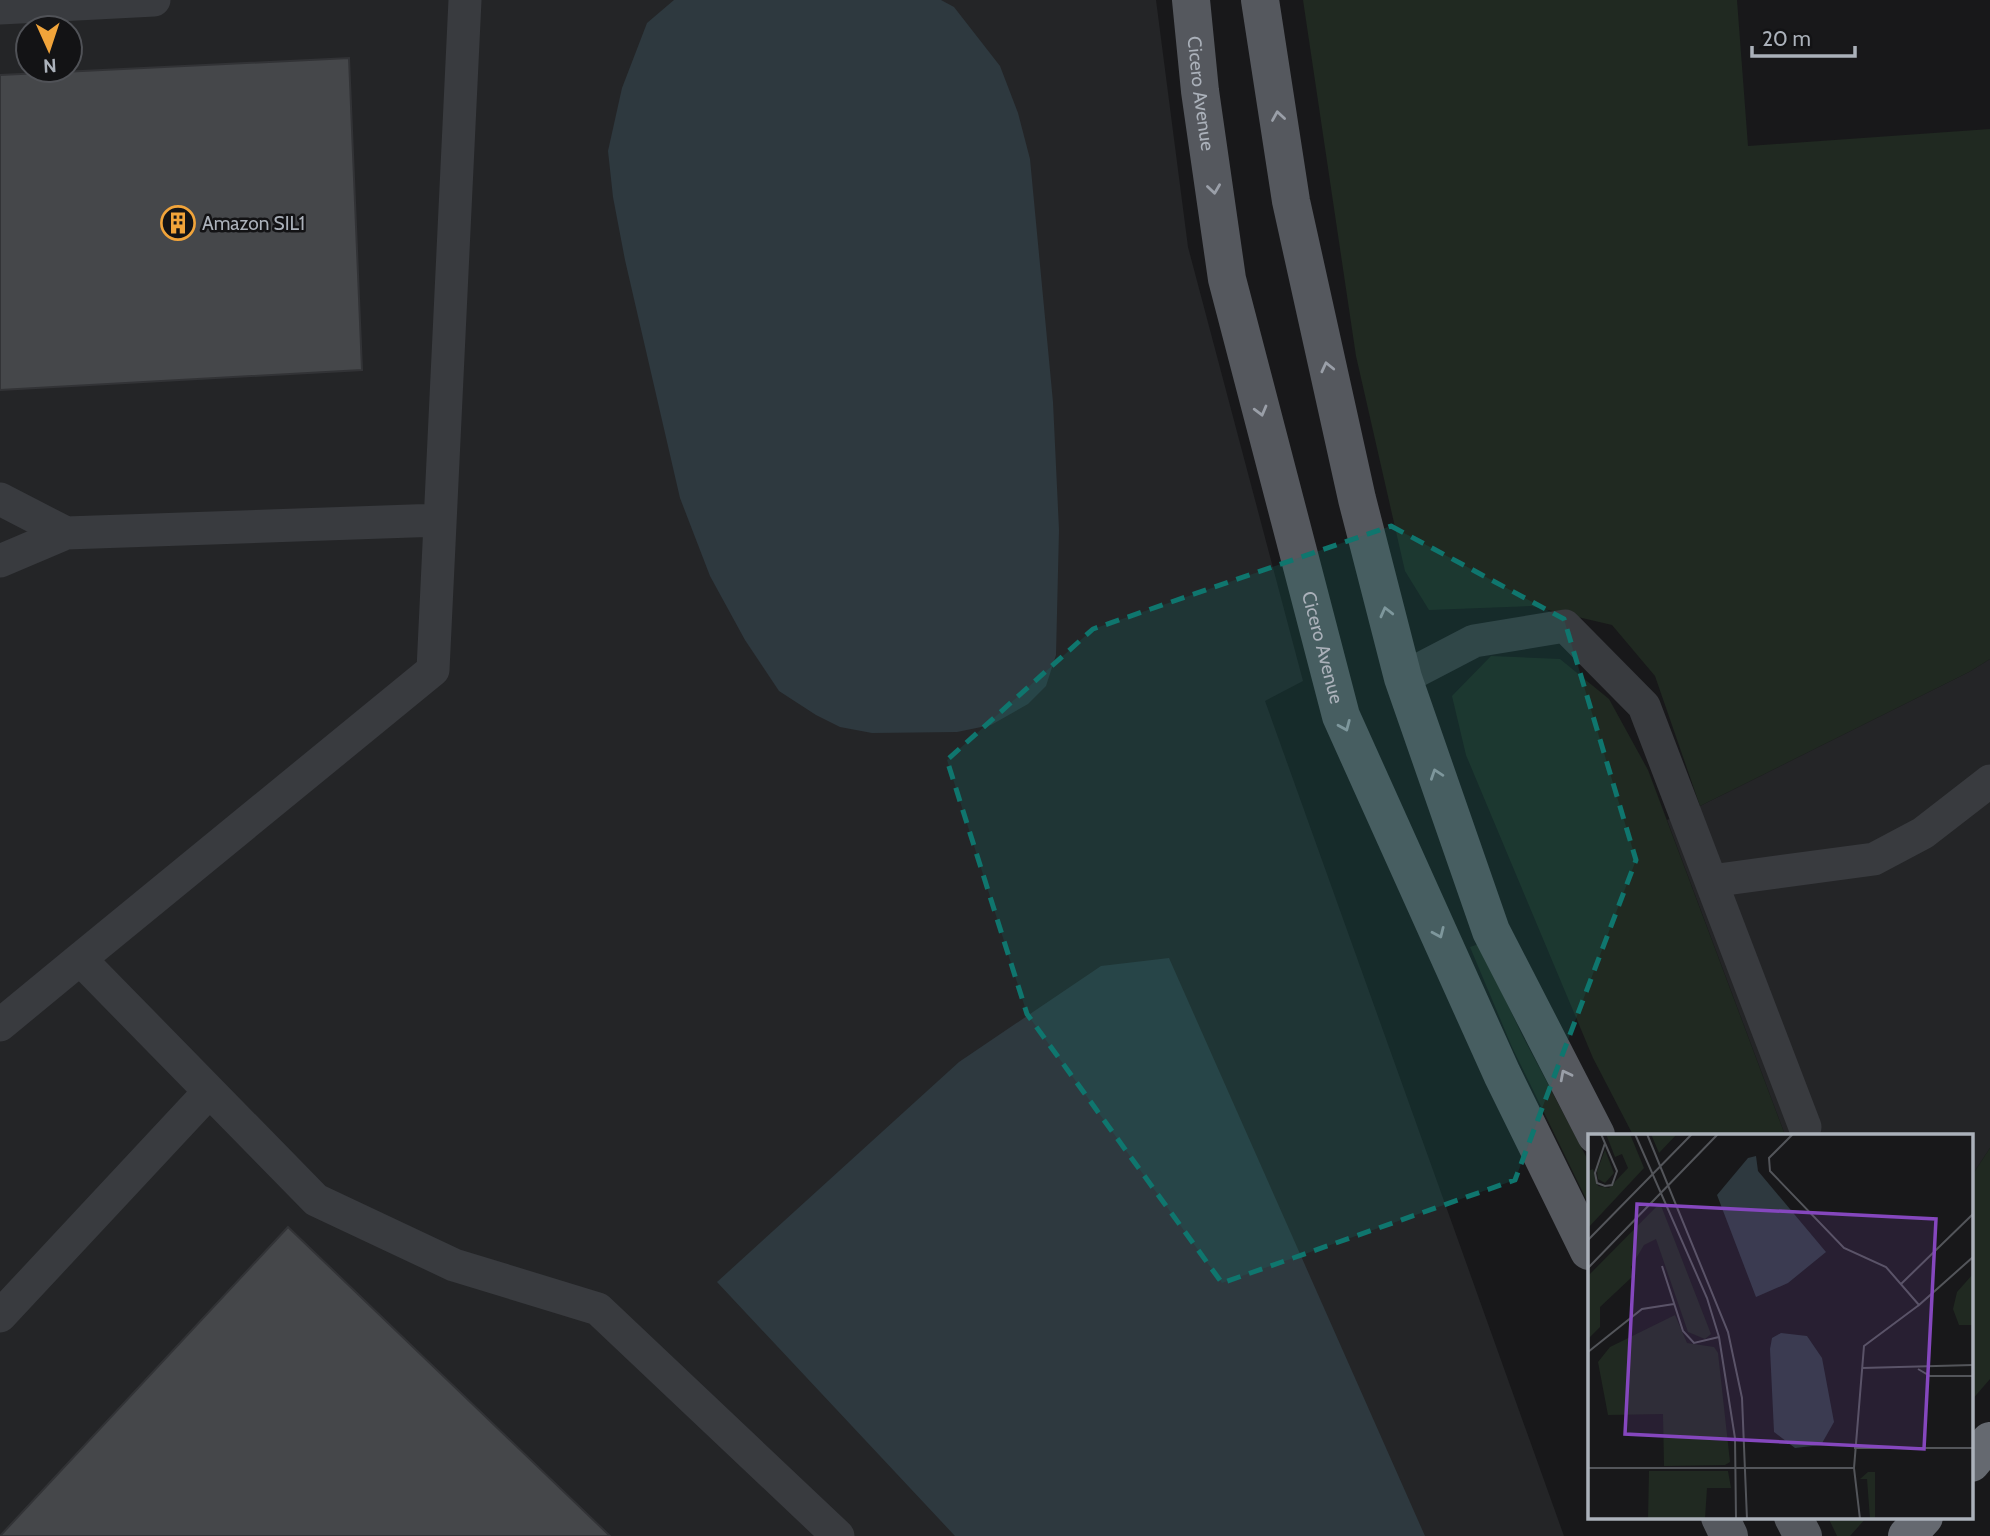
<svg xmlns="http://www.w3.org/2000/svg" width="1990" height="1536" font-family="Cabin,sans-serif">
  <rect width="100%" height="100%" fill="#18181a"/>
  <!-- built -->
  <path fill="#242527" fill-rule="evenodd" d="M0,0H1156L1188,247L1303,681L1265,701L1564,1536H0ZM28,28H70V70H28Z
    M1990,659V1148L1971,1177V1135H1785L1667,820L1700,806L1969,672Z"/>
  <!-- green -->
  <path fill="#202921" d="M1303,0H1737L1748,146L1990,129V659L1969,672L1700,806L1655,676L1612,625L1531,606L1429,610L1405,571L1356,356Z
    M1491,656L1560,659L1609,699L1648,770L1785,1135H1633L1593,1058L1466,755L1452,696Z
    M1479,944L1522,1035L1589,1162V1205L1512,1047L1470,947Z
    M1990,1148V1379L1971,1401V1177Z
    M1828,1517H1867L1850,1536H1837Z"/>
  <!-- water -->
  <path fill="#2e393f" d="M674,0H941L954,7L1000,66L1018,113L1030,159L1053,402L1059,530L1056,655L1046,686L1028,704L991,725L957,732L872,733L840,727L816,715L779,691L745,640L710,576L680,498L625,260L613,197L608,151L622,88L647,23Z
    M1169,958L1425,1536H955L717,1282L959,1062L1101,966Z"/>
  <!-- building -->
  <path fill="#45474a" stroke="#323336" stroke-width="2" d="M349,58L362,370L0,390V75Z
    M288,1227L610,1536H0Z"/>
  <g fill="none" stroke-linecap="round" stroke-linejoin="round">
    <!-- minor -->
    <path stroke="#393b3f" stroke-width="33" d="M0,8L154,0
      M0,499L66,533
      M0,561L66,533L440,520
      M1403,678L1474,641L1565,626L1644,706L1805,1127
      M1711,881L1874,859L1923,833L1990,781
      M80,959L433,670L465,0
      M0,1025L80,959L316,1200L454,1265L598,1309L838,1536
      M0,1316L209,1092"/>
    <!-- major -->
    <g stroke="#55585e" stroke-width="38">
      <path id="s1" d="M1191,0L1200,91L1227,279L1341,716L1502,1074L1589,1251"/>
      <path d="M1260,0L1291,201L1357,499L1403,678L1491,931L1596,1135"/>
      <path d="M1720,1517L1729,1536"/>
      <path d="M1793,1517L1803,1536"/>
    </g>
    <!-- highway -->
    <path stroke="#656970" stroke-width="38" d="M1971,1463L1990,1441
      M1907,1536L1924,1517"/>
  </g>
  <!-- one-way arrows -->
  <defs><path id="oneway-chevron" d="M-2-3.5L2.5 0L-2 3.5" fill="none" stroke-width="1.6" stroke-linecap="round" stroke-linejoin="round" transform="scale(1.75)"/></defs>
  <g stroke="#9a9fa8">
    <use href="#oneway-chevron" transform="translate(1278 116) rotate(-99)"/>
    <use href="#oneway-chevron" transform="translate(1214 189) rotate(82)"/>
    <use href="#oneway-chevron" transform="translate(1327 367) rotate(-103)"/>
    <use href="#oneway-chevron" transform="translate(1261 411) rotate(75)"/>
    <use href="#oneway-chevron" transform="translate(1386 612) rotate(-104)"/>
    <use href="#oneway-chevron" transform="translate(1345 726) rotate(67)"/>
    <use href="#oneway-chevron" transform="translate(1436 774) rotate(-109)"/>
    <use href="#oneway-chevron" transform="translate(1439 933) rotate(66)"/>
    <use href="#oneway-chevron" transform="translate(1565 1075) rotate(-117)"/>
  </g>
  <!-- marked area -->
  <path fill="#0f766e" fill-opacity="0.2" stroke="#0f766e" stroke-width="5" stroke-dasharray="14 9" stroke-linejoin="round" d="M1391,526L1564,619L1636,860L1515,1180L1222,1283L1027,1014L947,760L1093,629Z"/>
  <!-- icons -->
  <defs>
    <g id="building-ring" transform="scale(1.75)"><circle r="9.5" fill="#131315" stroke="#f1a43a" stroke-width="1.5"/><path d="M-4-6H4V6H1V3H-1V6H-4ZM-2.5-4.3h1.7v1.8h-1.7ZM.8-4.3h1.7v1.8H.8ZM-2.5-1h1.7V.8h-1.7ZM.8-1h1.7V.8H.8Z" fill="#f1a43a"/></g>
  </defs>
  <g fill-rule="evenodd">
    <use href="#building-ring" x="178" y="223"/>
  </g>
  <g text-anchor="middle" stroke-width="5" stroke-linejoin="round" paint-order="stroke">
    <!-- street labels -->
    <g font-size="19" fill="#abb1ba" stroke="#131315">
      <text dy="7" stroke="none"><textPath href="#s1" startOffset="94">Cicero Avenue</textPath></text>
      <text dy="7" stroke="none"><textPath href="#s1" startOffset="662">Cicero Avenue</textPath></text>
    </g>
    <!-- poi labels -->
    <g font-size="19" fill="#abb1ba" stroke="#131315" text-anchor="start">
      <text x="202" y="230">Amazon SIL1</text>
    </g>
  </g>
  <!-- overview -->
  <g transform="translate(1588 1134)">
    <rect width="385" height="385" fill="#18181a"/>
    <path d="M18,0H42L56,34L0,94V37L5,35L10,52L21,54L40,34L34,20L27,23ZM63,0H89L71,19ZM17,16L26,39L17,49L10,45L9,37ZM72,69L123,200L117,205L100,198L68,105L56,111L43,133L44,143L12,173V193L0,205V142ZM385,140V191H371L365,175L369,158ZM87,181L99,209L126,213L130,219L142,328L137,331L76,332L75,280L20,281L10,228L22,213ZM61,337H140L143,354H119L117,385H60ZM280,338H287V385H282L279,345H272Z" fill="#202921"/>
    <path d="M168,22L170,37L238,118L200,149L168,163L129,61L160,24ZM193,199L219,202L234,224L246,288L233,311L207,314L186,298L182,215L184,204Z" fill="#2e393f"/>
    <path fill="none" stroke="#53555a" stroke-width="2" d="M13,0L29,37L24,51L17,52L9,49L7,39L17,9M47,0L119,164L131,203L147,304L148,385M59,0L140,198L154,264L159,385M205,0L181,24L182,37L256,114L298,133L331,171L385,123M0,106L104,0M74,132L95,197L106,209L131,203M0,134L130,0M313,150L385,80M0,218L54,175L86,170M274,234L385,231M330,235L342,242H385M266,314H385M0,334H266L276,212L331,171M266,334L272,385"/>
    <path fill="#8547be" fill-opacity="0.15" stroke="#8547be" stroke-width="3.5" d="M49,70L348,85L336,315L37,300Z"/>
    <rect width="385" height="385" fill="none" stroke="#abb1ba" stroke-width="3.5"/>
  </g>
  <!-- north arrow -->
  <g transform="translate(49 49) rotate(177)"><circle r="33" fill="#131315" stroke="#505257" stroke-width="2"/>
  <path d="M0-5L12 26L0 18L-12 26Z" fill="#f1a43a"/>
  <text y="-10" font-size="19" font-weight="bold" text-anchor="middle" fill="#abb1ba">N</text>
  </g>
  <!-- scale -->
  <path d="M1752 46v10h103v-10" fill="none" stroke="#abb1ba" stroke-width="3.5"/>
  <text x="1762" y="46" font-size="21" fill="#abb1ba" stroke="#131315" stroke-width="5" paint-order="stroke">20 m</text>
</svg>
